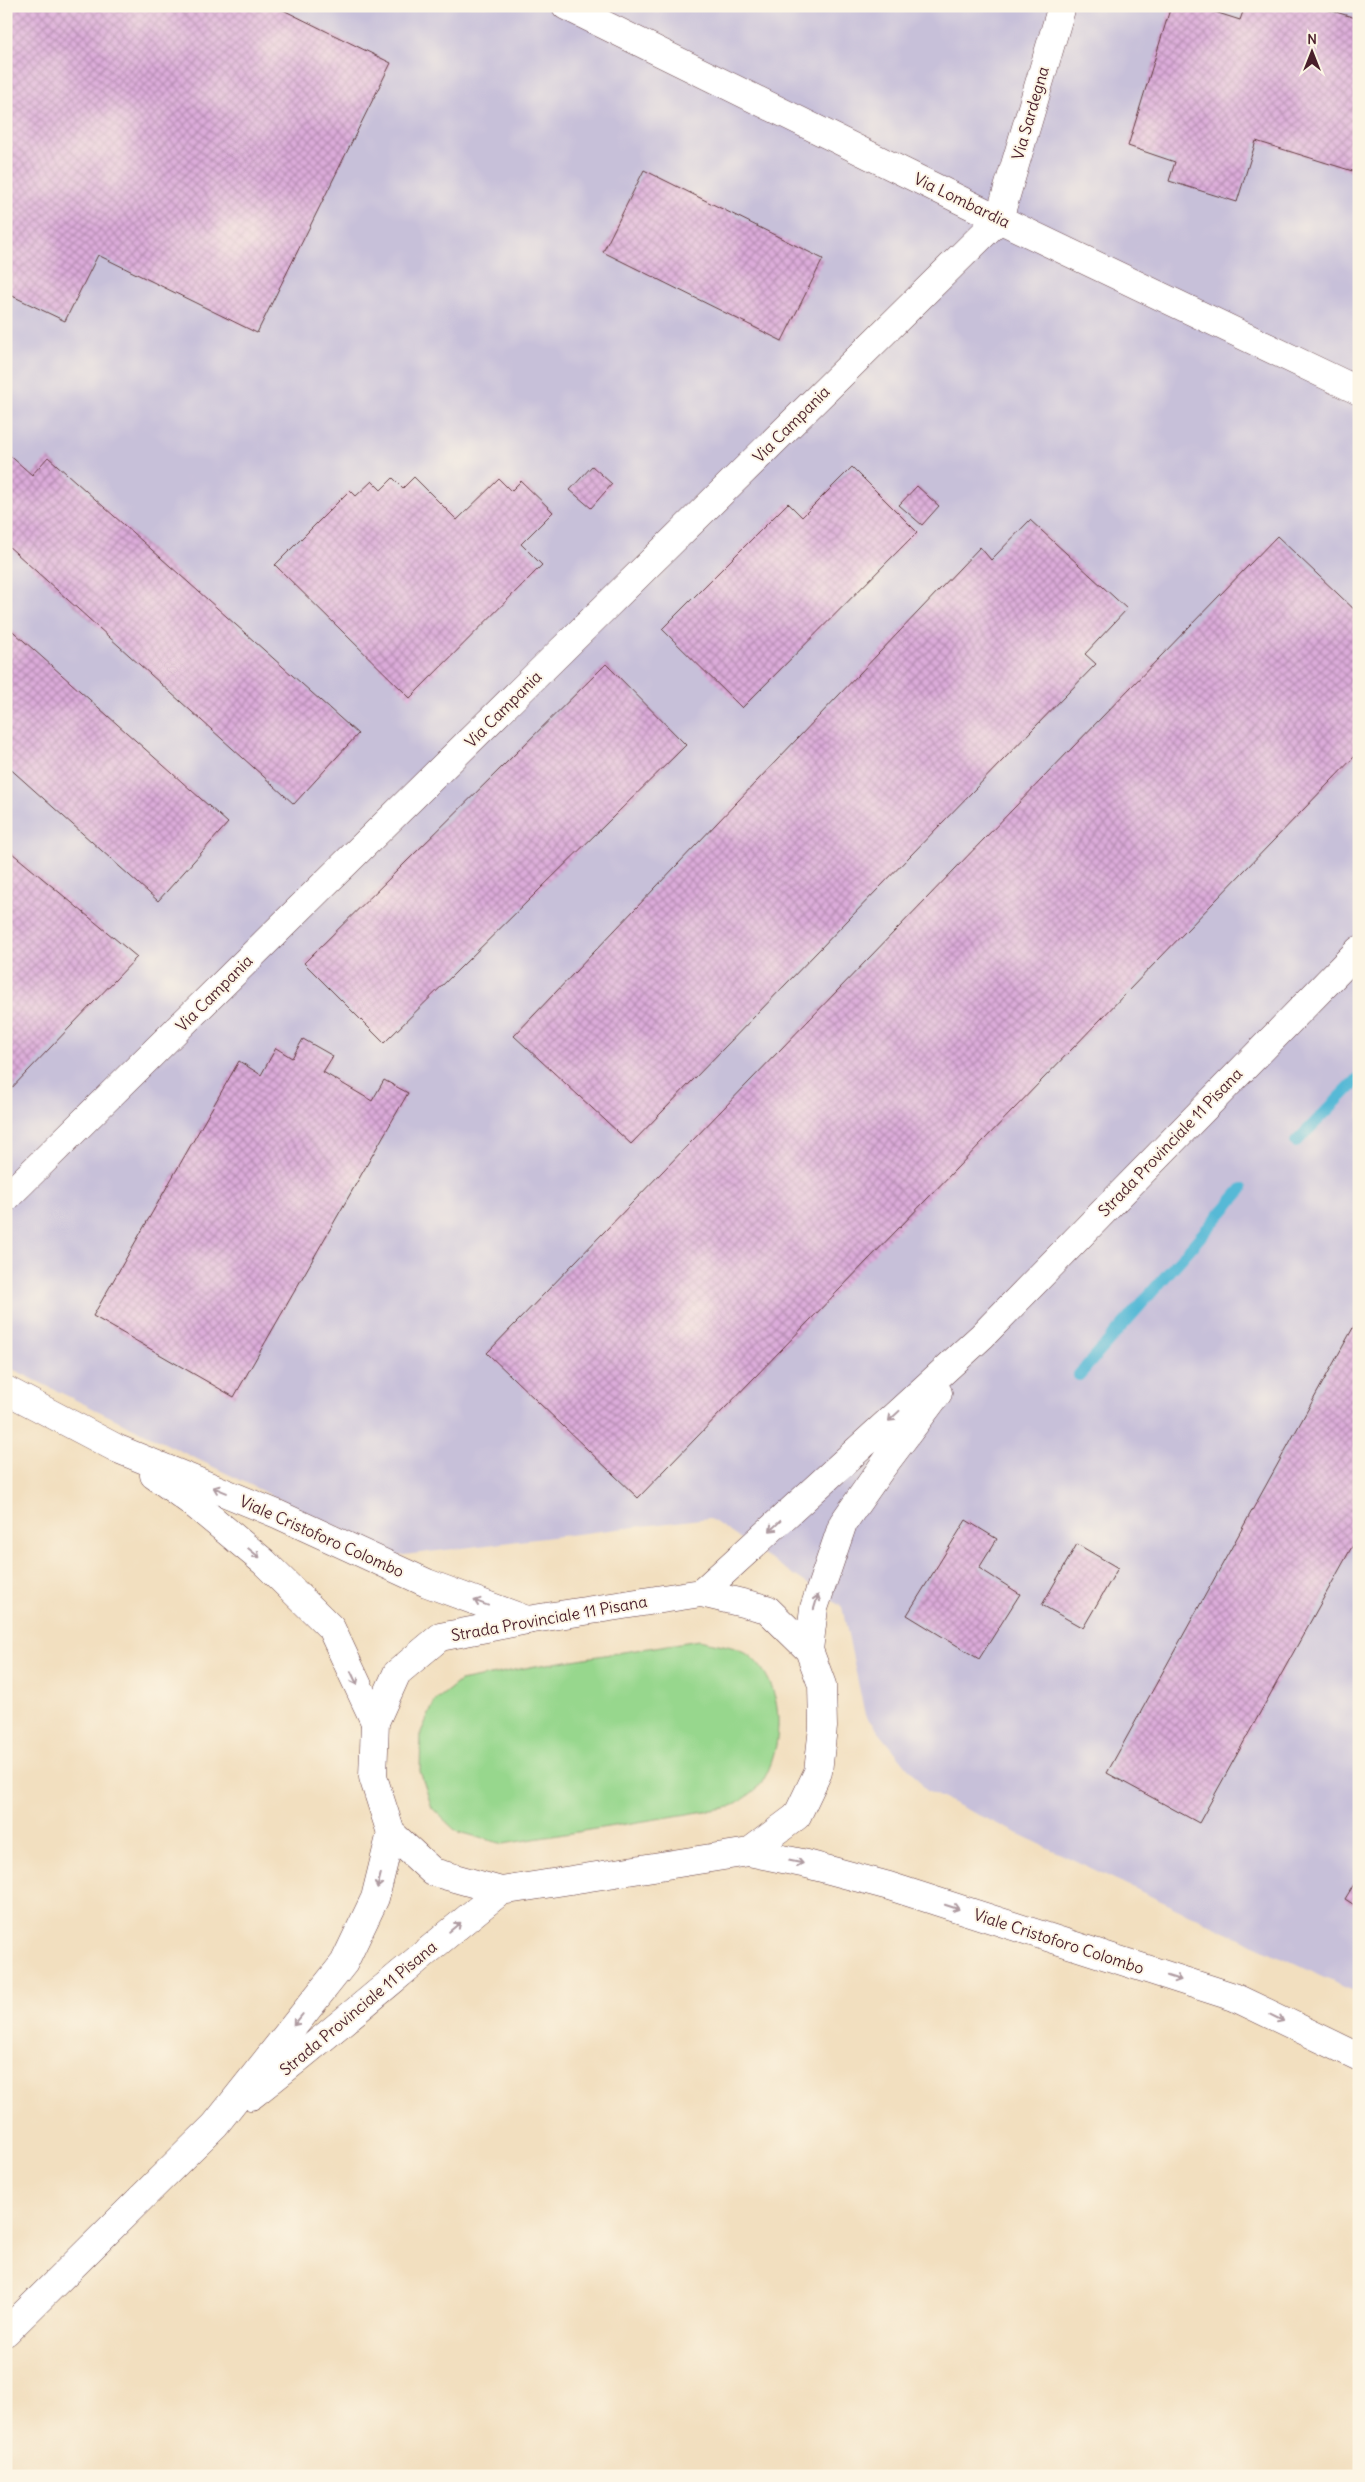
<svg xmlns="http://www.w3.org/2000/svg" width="1365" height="2482" font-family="Delius,sans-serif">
  <defs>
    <pattern id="building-cross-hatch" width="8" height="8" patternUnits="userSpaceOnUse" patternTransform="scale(1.25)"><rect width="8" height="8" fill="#dcacda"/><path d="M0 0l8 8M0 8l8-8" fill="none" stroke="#b48bb1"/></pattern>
  </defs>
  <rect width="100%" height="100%" fill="#fcf5e5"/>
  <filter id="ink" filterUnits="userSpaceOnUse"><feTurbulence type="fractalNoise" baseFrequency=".02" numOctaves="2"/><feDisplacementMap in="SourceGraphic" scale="10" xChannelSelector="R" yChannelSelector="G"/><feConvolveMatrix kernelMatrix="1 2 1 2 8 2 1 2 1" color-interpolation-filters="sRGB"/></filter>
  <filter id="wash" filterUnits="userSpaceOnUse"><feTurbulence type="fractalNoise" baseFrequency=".0096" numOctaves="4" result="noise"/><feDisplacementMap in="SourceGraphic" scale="20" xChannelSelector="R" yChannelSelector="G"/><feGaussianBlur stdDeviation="1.12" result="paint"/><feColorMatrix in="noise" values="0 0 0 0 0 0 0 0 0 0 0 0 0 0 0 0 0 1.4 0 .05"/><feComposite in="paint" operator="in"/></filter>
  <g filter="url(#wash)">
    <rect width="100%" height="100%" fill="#f2dfbf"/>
    <!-- industrial -->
    <path fill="#c7c0d9" d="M6,6H1359V1994L927,1791L865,1715L842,1607L709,1518L396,1556L6,1366Z"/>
    <!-- green -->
    <path fill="#97d78d" stroke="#707b5c" d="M699,1640C711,1643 735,1646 744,1652C786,1679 786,1745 761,1784C754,1793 739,1801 730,1807L503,1844L456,1831L432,1808L420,1771L421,1732L435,1701L460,1681L535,1666Z"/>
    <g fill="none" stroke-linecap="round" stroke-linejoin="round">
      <!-- stream -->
      <path stroke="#57b9d6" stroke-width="12" d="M1296,1142L1359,1078
        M1079,1375L1242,1189"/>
    </g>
    <g id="blocks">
      <!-- building -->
      <path fill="url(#building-cross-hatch)" d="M6,6H275L391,63L257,333L98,255L65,321L6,293Z
        M1171,6H1196L1240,20L1245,6H1316L1359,19V173L1256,141L1237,202L1169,181L1175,162L1128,146Z
        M644,170L823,259L782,341L603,252Z
        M6,452L32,475L48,457L358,734L294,804L6,544Z
        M592,466L612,484L591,508L570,490Z
        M852,467L917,532L742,708L662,629L788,503L802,517Z
        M414,477L457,520L499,479L511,491L521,481L553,512L521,544L542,565L410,698L275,565L350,490L356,496L372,481L381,490L393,478L403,488Z
        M917,486L939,506L922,525L899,505Z
        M1030,520L1127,609L1085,654L1096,664L631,1144L514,1036L980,547L991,560Z
        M1277,536L1359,614V752L638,1498L487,1353Z
        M6,625L228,823L158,901L6,765Z
        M606,664L686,745L384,1043L304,963Z
        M6,848L137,957L6,1094Z
        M303,1039L333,1056L323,1072L372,1101L384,1080L408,1093L234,1397L93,1316L239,1061L261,1075L276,1048L292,1058Z
        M1359,1317V1534L1199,1823L1107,1773Z
        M966,1520L997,1539L979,1568L1020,1594L979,1659L907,1615Z
        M1077,1544L1118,1568L1083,1628L1042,1605Z
        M1359,1876V1908L1345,1899Z"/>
    </g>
  </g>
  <g filter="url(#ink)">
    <use href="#blocks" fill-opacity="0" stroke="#633c41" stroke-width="1"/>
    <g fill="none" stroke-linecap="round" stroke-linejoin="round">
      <!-- minor casing -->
      <g stroke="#633c41" stroke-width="29">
        <path id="minor" d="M566,6L999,219L1359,391
          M6,1198L999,219L1062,6
          M749,1852L807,1864L889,1886L1234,1997L1359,2057"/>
      </g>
      <!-- tertiary casing -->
      <g stroke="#633c41" stroke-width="29">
        <path id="tertiary" d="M6,1390L118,1449L277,1514L427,1583L527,1620
          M154,1475L194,1504L264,1562L331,1628L375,1722"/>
      </g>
      <!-- secondary casing -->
      <g stroke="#633c41" stroke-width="29">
        <path id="secondary" d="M701,1593L767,1609L809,1650L822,1685L823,1727L818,1772L797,1816L749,1852L501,1891L433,1872L391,1833L373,1777L375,1722L397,1673L440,1637L527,1620Z
          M701,1593L982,1336L1359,950
          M809,1650L814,1608L843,1523L883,1466L938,1393
          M251,2096C336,2030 417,1958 501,1891
          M6,2332L215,2125L344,1963L375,1898L391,1833"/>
      </g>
      <!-- minor -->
      <use href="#minor" stroke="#fff" stroke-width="28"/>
      <!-- tertiary -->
      <use href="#tertiary" stroke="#fff" stroke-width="28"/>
      <!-- secondary -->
      <use href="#secondary" stroke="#fff" stroke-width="28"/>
    </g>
    <!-- one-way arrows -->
    <defs><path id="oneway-shaft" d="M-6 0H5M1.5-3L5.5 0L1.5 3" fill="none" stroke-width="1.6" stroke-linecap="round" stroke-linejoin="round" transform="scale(1.25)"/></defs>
    <g stroke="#ae9aa0">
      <use href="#oneway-shaft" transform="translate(894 1416) rotate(137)"/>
      <use href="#oneway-shaft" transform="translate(220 1490) rotate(-158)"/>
      <use href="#oneway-shaft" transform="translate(775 1526) rotate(137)"/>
      <use href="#oneway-shaft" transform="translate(254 1553) rotate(39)"/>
      <use href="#oneway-shaft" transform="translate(816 1602) rotate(-73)"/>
      <use href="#oneway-shaft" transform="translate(481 1603) rotate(-160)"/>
      <use href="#oneway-shaft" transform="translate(354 1678) rotate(65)"/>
      <use href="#oneway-shaft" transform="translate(796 1862) rotate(12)"/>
      <use href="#oneway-shaft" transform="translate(379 1881) rotate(104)"/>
      <use href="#oneway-shaft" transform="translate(952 1907) rotate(18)"/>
      <use href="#oneway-shaft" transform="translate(455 1927) rotate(-39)"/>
      <use href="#oneway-shaft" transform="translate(1174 1978) rotate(18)"/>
      <use href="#oneway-shaft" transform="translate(1277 2018) rotate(26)"/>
      <use href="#oneway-shaft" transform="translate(298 2020) rotate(129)"/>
    </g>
  </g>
  <g text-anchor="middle" stroke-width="4" stroke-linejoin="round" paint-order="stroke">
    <!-- street labels -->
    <g font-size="16" fill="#4a1f2b" stroke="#fcf5e5">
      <text transform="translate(1030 113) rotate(-74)" y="6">Via Sardegna</text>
      <text transform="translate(962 200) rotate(26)" y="6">Via Lombardia</text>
      <text transform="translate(791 424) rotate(-45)" y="6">Via Campania</text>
      <text transform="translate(503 709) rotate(-45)" y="6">Via Campania</text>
      <text transform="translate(214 993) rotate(-45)" y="6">Via Campania</text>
      <text transform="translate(1170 1142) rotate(-46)" y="6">Strada Provinciale 11 Pisana</text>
      <text transform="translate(322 1536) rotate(24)" y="6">Viale Cristoforo Colombo</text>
      <text transform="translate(549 1618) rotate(-10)" y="6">Strada Provinciale 11 Pisana</text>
      <text transform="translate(1059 1941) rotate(18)" y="6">Viale Cristoforo Colombo</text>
      <text transform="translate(358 2008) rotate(-40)" y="6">Strada Provinciale 11 Pisana</text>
    </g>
  </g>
  <!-- margin -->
  <rect width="1365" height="2482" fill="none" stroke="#fcf5e5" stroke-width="25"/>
  <!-- north arrow -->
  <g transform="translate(1312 52)" stroke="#fcf5e5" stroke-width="4" paint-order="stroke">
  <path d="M0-4L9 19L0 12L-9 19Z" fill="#4a1f2b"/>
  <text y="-8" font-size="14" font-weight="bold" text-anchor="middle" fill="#4a1f2b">N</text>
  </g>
</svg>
